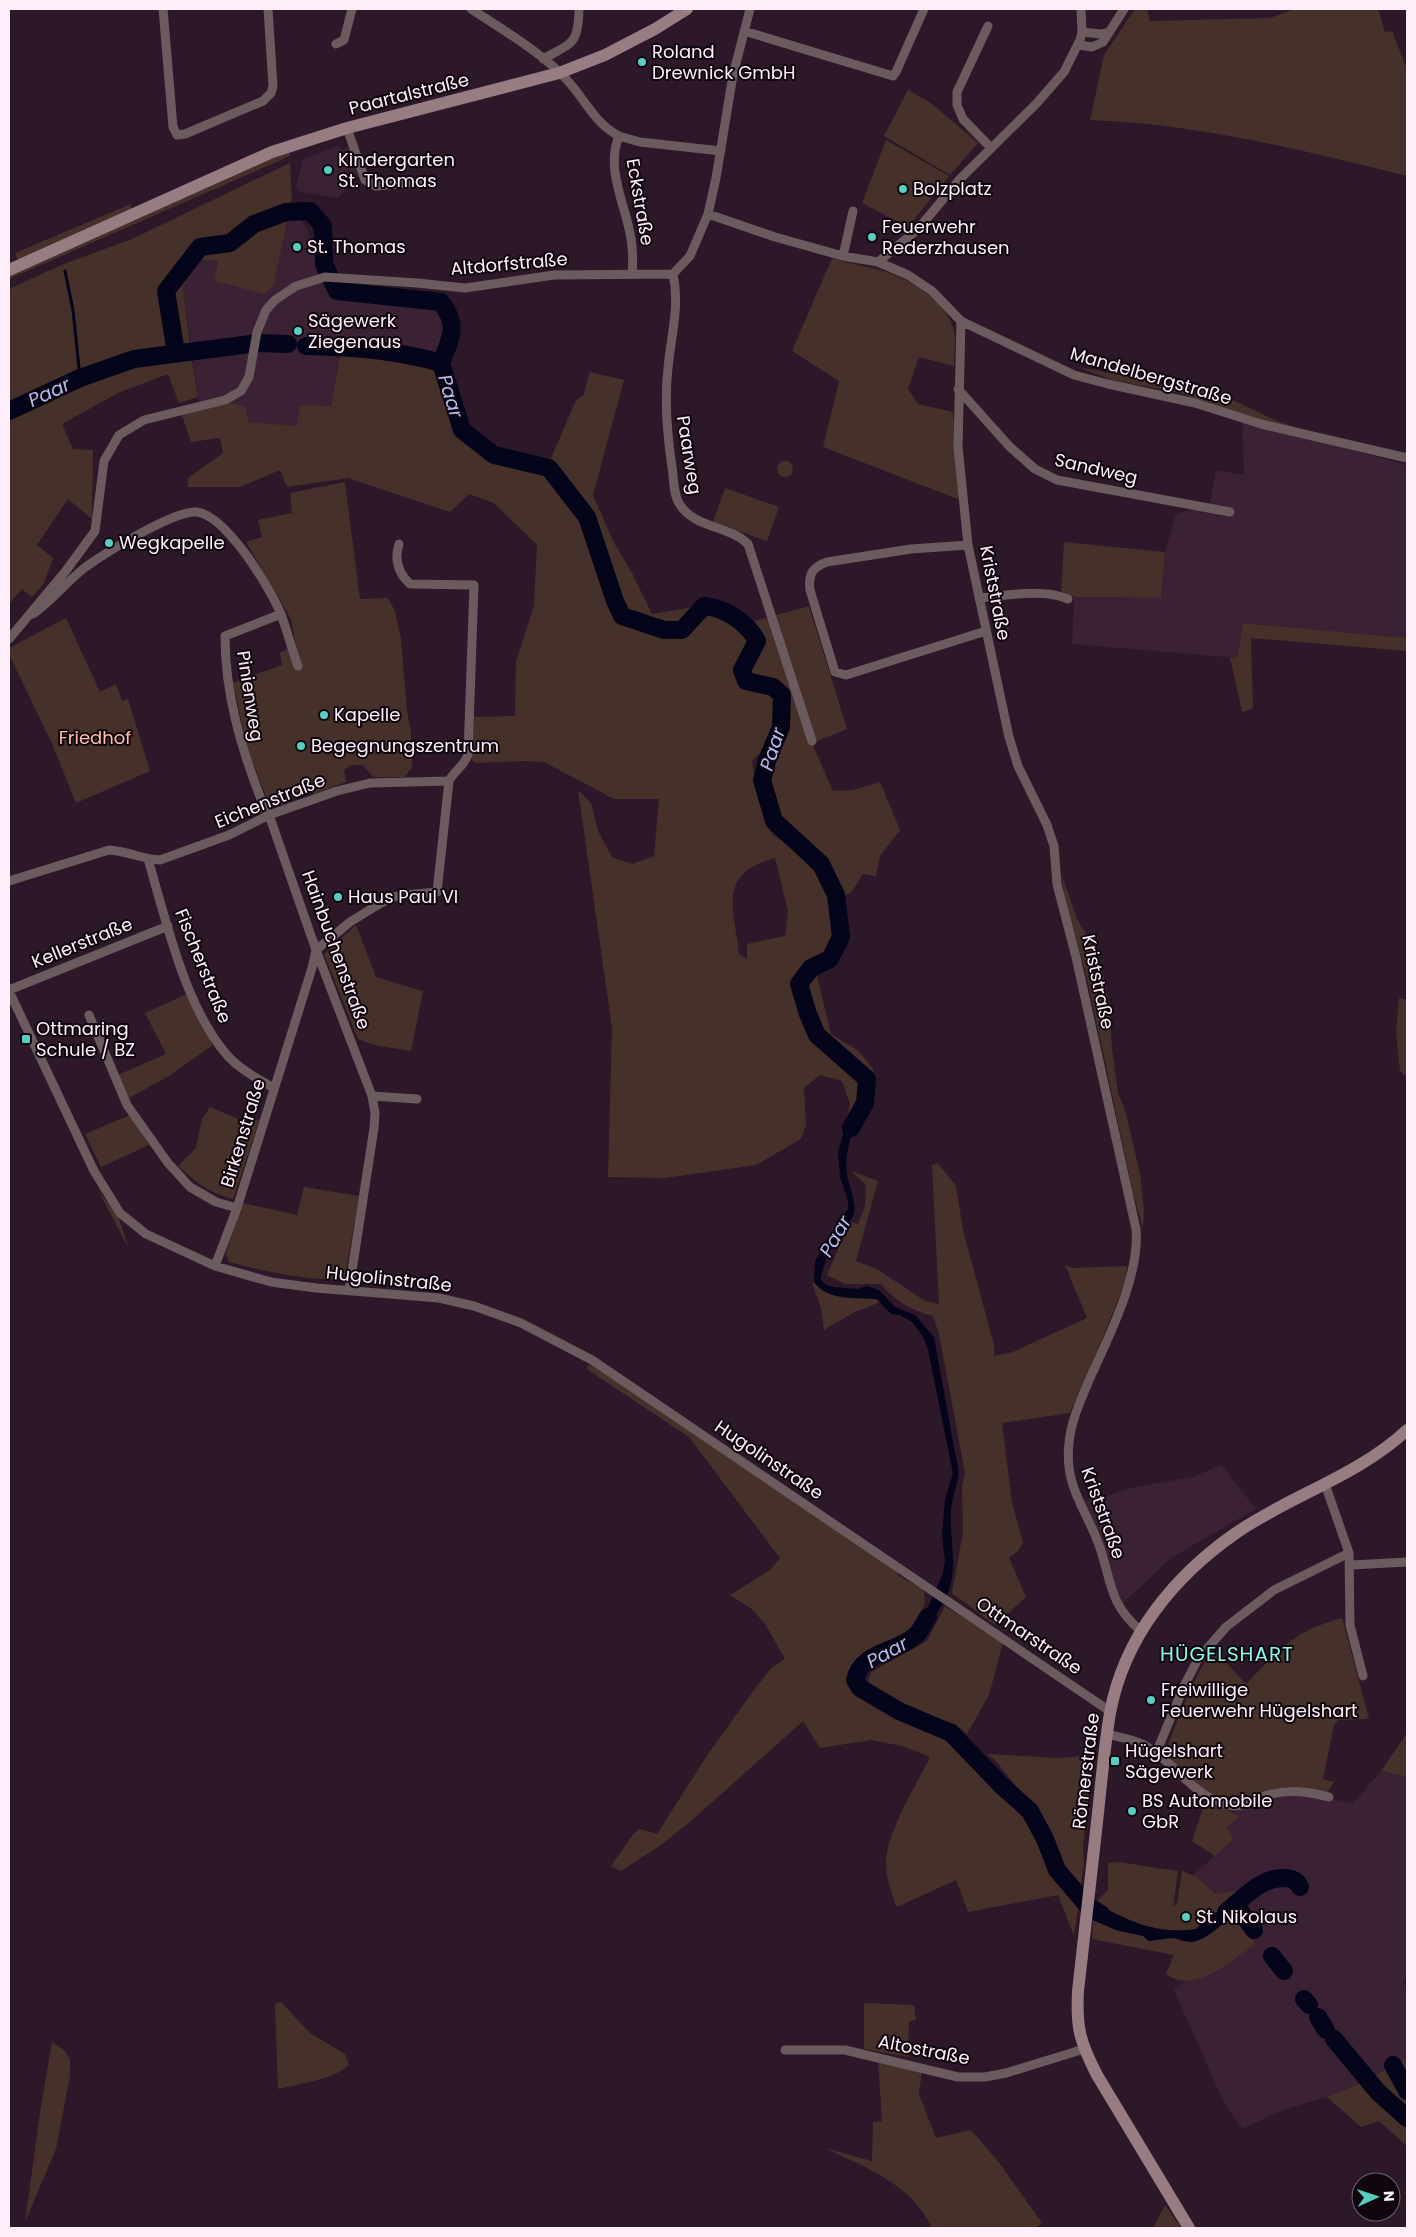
<svg xmlns="http://www.w3.org/2000/svg" width="1416" height="2237" font-family="Poppins,sans-serif">
  <rect width="100%" height="100%" fill="#2c1828"/>
  <!-- built -->
  <path fill="#3a2134" d="M339,146L341,150L348,147L358,176L338,198L298,191L296,186L303,159Z
    M293,207L308,231L313,253L322,269L345,298L439,305L446,330L439,355L341,342L331,406L296,426L248,422L200,409L183,288L197,260L218,261L214,281L274,284L285,230Z
    M1242,421L1407,465V638L1243,623L1237,658L1072,644L1074,597L1161,598L1165,552L1176,514L1210,503L1216,470L1244,475Z
    M1222,1465L1256,1509L1171,1558L1123,1603L1115,1588L1084,1502L1135,1487L1192,1477Z
    M1381,1771L1407,1777V1978L1403,1981L1407,1989V2063L1404,2058L1364,2082L1327,2097L1283,2110L1242,2129L1225,2105L1174,1990L1185,1981L1197,1980L1255,1944L1236,1911L1246,1901L1244,1898L1238,1892L1216,1894L1193,1875L1234,1838L1227,1828L1238,1816L1233,1812L1236,1809L1268,1798L1300,1793L1353,1803Z"/>
  <!-- green -->
  <path fill="#46302a" fill-rule="evenodd" d="M1135,9H1147L1150,21L1270,18L1295,9H1378L1385,32L1392,31L1407,69V176C1303,150 1198,124 1090,120L1104,55Z
    M908,90L931,103L978,143L950,175L884,136Z
    M886,140L949,176L908,227L862,203Z
    M289,150L290,156L9,279V272Z
    M290,163L292,198L274,284L265,294L214,281L218,261L197,260L183,288L190,345L121,354L9,403V289L64,264L132,239Z
    M131,204V213L19,264L15,253Z
    M832,258C848,263 864,266 880,270C909,278 947,301 954,331C956,342 954,355 954,366L919,357L908,389L918,404L953,412L960,500L823,447L839,381L792,351Z
    M340,353L392,356L433,362L451,414L462,436L490,458L545,472H555L549,463L576,400L583,396L590,372L624,380L593,495L614,543L632,573L652,614L695,607C685,626 681,625 661,627L662,636L681,638L703,617L712,612L730,620L752,639L749,648L735,670C741,700 758,684 777,698C775,728 775,741 752,761L759,800L769,829L773,835L790,846L823,881L832,896L836,917V938L829,952L803,965L797,971L817,976L831,1034L859,1051L873,1069L874,1098L866,1111L860,1104L845,1127L850,1104L842,1081L820,1075L804,1088L806,1125L801,1139L756,1165L665,1178L608,1177L612,1028L578,790L591,803L598,831L612,857L632,864L654,856L659,799H614L544,762L524,761L476,763L472,760L474,717L515,716L516,661L534,606L537,545L494,503L469,494L450,512L348,478L287,487L280,470L240,487H188V478L223,453L220,438L191,442L181,413L228,402L246,408L248,422L296,426L300,405L331,406ZM775,858L788,911L785,936L747,944V959L739,954C734,907 717,873 775,858Z
    M191,354L198,397L179,403L168,374L118,393L62,424L73,449L93,450L92,519L68,499L37,545L53,558L44,583L32,597L22,589L9,604V411L71,382L117,365Z
    M1078,367L1220,394L1277,421L1310,432L1265,421L1176,392L1112,380Z
    M777 469a8 8 0 1 1 16 0a8 8 0 1 1-16 0Z
    M345,482L360,599L388,598L395,611L401,639L407,710L411,733L412,767L405,777H373L363,765H351L344,770L346,782L314,794L311,788L289,795L291,802L275,807L269,804L247,748L233,683L282,665L280,653L296,645L291,619L246,542L262,537L258,520L292,513L290,493Z
    M725,488L779,507L767,541L713,522Z
    M1064,542L1165,552L1161,598L1074,597L1061,591Z
    M809,606L847,729L815,742L773,616Z
    M768,617C786,677 807,734 833,791L853,790L880,782L900,830L880,856L876,876L863,874L851,893L842,896L824,863L779,821L769,780L771,762L783,741L785,697L777,686L749,677L747,666C761,646 763,644 749,623Z
    M66,618L100,692L116,684L122,701L128,699L150,771L76,803L53,746L9,654V648Z
    M1243,623L1407,638V651L1251,638L1253,709L1242,712L1230,657L1237,658Z
    M1061,873L1077,919L1092,944L1104,978L1110,1008L1112,1049L1118,1093L1126,1113L1140,1174L1144,1209L1143,1228L1133,1193L1088,982L1065,897Z
    M356,925L376,977L423,991L411,1051L374,1045L358,1039L324,954Z
    M187,994L213,1045L169,1076L129,1098L118,1075L166,1054L145,1013Z
    M1399,998L1407,1000V1077L1400,1071L1396,1031Z
    M210,1107L248,1123L260,1119L233,1199C210,1194 196,1182 178,1166L196,1148L202,1119Z
    M130,1115L149,1145L101,1167L85,1134Z
    M937,1162L956,1186L963,1230L994,1345V1356L1013,1352L1087,1318L1065,1265L1073,1268L1127,1266C1128,1280 1119,1296 1114,1310C1100,1344 1086,1379 1070,1413L1002,1423L1012,1503L1023,1542L1018,1551L1009,1558L1026,1597L995,1625L952,1593L963,1532L962,1487L965,1473L939,1334L933,1316C911,1310 896,1302 881,1284H845L827,1275L850,1222L858,1224L865,1206L866,1185L851,1171L878,1181L856,1261L877,1269L925,1301L939,1304L932,1165L937,1164Z
    M304,1187L359,1196L345,1276L340,1280C302,1279 266,1272 229,1262L226,1253L242,1203L297,1215Z
    M98,1190L118,1216L129,1249Z
    M814,1282C827,1301 856,1298 876,1299L880,1302L853,1313L824,1330L821,1308L812,1283Z
    M587,1365L593,1366L896,1571L899,1576L922,1589L924,1592L925,1603L915,1626L899,1641L885,1649L870,1653L850,1667L853,1684L861,1693L904,1718L942,1735L1022,1816L1027,1800L996,1761L987,1754L1059,1758L1093,1755L1083,1848L1084,1863L1074,1936L1058,1895L968,1912L956,1880L897,1907C891,1893 886,1877 886,1862C886,1833 917,1784 930,1757L902,1746L871,1740L820,1748L803,1721L690,1822L661,1845L621,1871L611,1866L634,1833L640,1829L657,1834L706,1757L754,1690L771,1668L785,1659L765,1624L753,1610L730,1595L770,1570L780,1558L689,1437L588,1370Z
    M945,1606L1003,1643L989,1695L967,1734L955,1724L914,1712L876,1691L868,1682L871,1672L927,1641Z
    M1342,1618L1369,1719L1338,1720L1334,1725L1323,1779L1334,1782L1327,1793C1312,1790 1296,1785 1281,1788C1257,1794 1237,1807 1213,1795C1196,1788 1181,1770 1168,1758L1165,1752C1179,1717 1192,1680 1213,1648L1246,1684C1280,1649 1293,1631 1342,1618Z
    M1407,1733V1777L1381,1771Z
    M1206,1799L1239,1816L1227,1828L1234,1838L1215,1856L1192,1841Z
    M1118,1862L1178,1871L1173,1907L1177,1904L1182,1871L1197,1877L1216,1894L1235,1891L1241,1895L1230,1905L1211,1915L1196,1929C1156,1935 1129,1921 1095,1903L1108,1890V1863Z
    M1236,1911L1255,1944C1231,1960 1195,1996 1166,1974L1174,1955L1092,1939L1093,1920L1116,1930L1143,1936L1149,1941L1175,1938L1181,1941L1203,1939Z
    M281,2002L310,2033L345,2054L349,2064C340,2078 295,2085 278,2089L275,2004Z
    M864,2003L914,2005L916,2020L909,2021L908,2057L864,2049Z
    M52,2042L64,2050L70,2059V2076L56,2149L25,2222L40,2113Z
    M1404,2058L1407,2064V2146L1379,2121L1361,2127L1327,2097L1364,2082Z
    M878,2060L922,2071L919,2094L936,2138L971,2130L998,2161L1042,2223L1035,2228H932C913,2185 864,2166 824,2148L872,2161L873,2122L882,2121Z
    M1165,2205L1181,2228H1153Z"/>
  <!-- water -->
  <path fill="#04041b" d="M860,1104L866,1111C858,1124 850,1135 848,1149C846,1157 846,1166 847,1173C848,1186 864,1216 846,1223C838,1240 821,1262 821,1280L826,1285L834,1287L857,1289L867,1286L879,1290L895,1307L915,1315L934,1337L955,1453C963,1481 954,1484 951,1510C950,1528 953,1546 953,1564C953,1595 938,1617 915,1636L942,1576L945,1562L942,1534L945,1499L953,1473L928,1350L924,1338L912,1322L900,1315L891,1314L877,1299C855,1297 828,1301 814,1282L815,1261L828,1241L834,1227L848,1209V1201L840,1177L838,1152L845,1127Z
    M1270,1873C1286,1875 1291,1870 1303,1884L1297,1889L1292,1883L1271,1884L1254,1894L1249,1887L1259,1878Z
    M1241,1895L1247,1901C1235,1913 1208,1941 1191,1942C1184,1942 1179,1938 1173,1938C1165,1938 1157,1940 1149,1941L1143,1936L1116,1930L1093,1920L1095,1903C1129,1921 1156,1935 1196,1929L1211,1915L1230,1905Z"/>
  <g fill="none" stroke-linecap="round" stroke-linejoin="round">
    <!-- stream -->
    <path stroke="#04041b" stroke-width="3" d="M65,271L73,310L80,378"/>
    <!-- river -->
    <path stroke="#04041b" stroke-width="18" d="M306,346C353,347 396,350 441,363L462,430L494,455L549,468L587,517L615,601L622,616L664,630H682L704,606C725,608 747,622 757,641L742,670L746,681L773,687L782,695L781,727L768,758L762,780L774,821L821,864L836,895L841,937L830,959L811,968L799,984L808,1014L817,1035L867,1079L865,1103L851,1128
      M176,353L166,291L200,247L230,243L254,224L286,212L310,211L323,226L324,264L337,291L441,302C459,326 451,337 441,363
      M9,411L80,378L134,359L258,343L288,344
      M928,1617C924,1623 920,1632 915,1636C896,1653 862,1651 855,1680L860,1688L899,1711L951,1733L1002,1786L1030,1811L1045,1839L1057,1870L1087,1905L1101,1914
      M1235,1904L1254,1930
      M1226,1912C1244,1898 1260,1878 1283,1878C1291,1878 1297,1880 1300,1887
      M1272,1956L1284,1971
      M1304,1999L1309,2005
      M1318,2017L1326,2030
      M1334,2039L1378,2092L1407,2118
      M1393,2065L1407,2091"/>
    <!-- minor -->
    <path stroke="#6c5b5e" stroke-width="9" d="M163,9L173,127L177,135L185,134L263,101L271,93L273,86L268,9
      M471,9C499,27 545,55 567,80C584,98 595,124 619,136C605,170 626,205 631,239C633,251 633,262 632,274
      M988,26L957,92V105L963,119L991,148
      M744,31L893,76L896,72L924,9
      M1082,32L1101,34L1109,32
      M336,44L344,40L352,9
      M1079,45L1092,47L1103,42L1124,9
      M543,59C573,42 578,45 579,9
      M347,128L365,180L376,186L429,181
      M619,136L640,142L721,151
      M708,214L775,237L843,256L878,262L908,275L932,291L961,321L1074,375L1108,384L1195,403L1261,424L1407,458
      M843,256L853,211
      M878,262L918,229L960,179L1036,104L1064,72L1080,40L1082,32L1081,9
      M673,274C680,306 671,336 668,368C664,402 667,434 672,467C674,479 673,495 680,505C696,529 729,525 748,544L812,741
      M961,321L958,447L968,545L1009,737L1018,766L1047,825L1054,846L1057,884L1076,957L1136,1229C1140,1275 1110,1334 1091,1376C1078,1406 1065,1433 1069,1467C1072,1495 1090,1519 1099,1545C1112,1581 1108,1603 1141,1631
      M958,389L1010,447L1035,469L1057,480L1230,512
      M968,545L911,549L827,562C812,567 808,575 810,590L835,672L846,675L986,631
      M979,598C1007,596 1041,588 1068,599
      M33,614C53,600 68,580 87,566C107,552 173,511 196,512C225,514 269,586 280,612C287,629 291,648 298,666
      M281,614L225,636C225,696 242,751 264,807L269,815L316,950L372,1096L375,1113L374,1128L349,1290
      M9,639L65,572L95,531L104,461L119,435L144,420L225,400L241,391L249,377L257,332L266,310L275,300L296,286L325,277L417,283L465,288L554,275L673,274L690,256L708,214L716,178L733,75L750,9
      M148,859C166,920 185,1007 227,1055C239,1069 258,1079 274,1088
      M9,881L109,850C127,851 142,859 160,860L229,835L269,815L337,791L370,783L449,781C454,771 464,766 468,755L474,585L410,584C398,573 394,560 399,544
      M9,990L168,926
      M9,991L94,1171L120,1213L146,1234L215,1266L271,1282L316,1288L439,1298L474,1306L521,1323L592,1360L1111,1712
      M89,1015L127,1105L168,1163L190,1187L216,1202L237,1208
      M372,1096L417,1099
      M215,1266L237,1208L312,968L316,950L350,922L381,903L393,897L406,895L437,892L449,781
      M1349,1553L1350,1625L1363,1676
      M1351,1565L1407,1562
      M1107,1734C1119,1737 1133,1739 1144,1745C1174,1761 1193,1797 1228,1805C1243,1809 1257,1797 1272,1794C1292,1789 1309,1792 1329,1797
      M1156,1753L1184,1686L1198,1659L1226,1627L1274,1590L1349,1553L1325,1484
      M785,2050H845L958,2077H985L1006,2073L1084,2049"/>
    <!-- secondary -->
    <path stroke="#977c81" stroke-width="12" d="M9,270L272,152L347,128L559,73L605,55L655,29L687,9
      M1189,2228L1097,2075C1080,2042 1076,2028 1078,1991C1084,1935 1091,1878 1097,1822C1101,1786 1104,1749 1110,1713C1124,1637 1174,1576 1236,1533C1291,1495 1358,1476 1407,1430"/>
  </g>
  <!-- markers -->
  <g fill="#57cec1" stroke="#0f070d" stroke-width="2">
    <circle cx="642" cy="62" r="5"/>
    <circle cx="328" cy="170" r="5"/>
    <circle cx="903" cy="189" r="5"/>
    <circle cx="872" cy="237" r="5"/>
    <circle cx="297" cy="247" r="5"/>
    <circle cx="298" cy="331" r="5"/>
    <circle cx="109" cy="543" r="5"/>
    <circle cx="324" cy="715" r="5"/>
    <circle cx="301" cy="746" r="5"/>
    <circle cx="338" cy="897" r="5"/>
    <rect x="21" y="1034" width="10" height="10" rx="2.5"/>
    <circle cx="1151" cy="1700" r="5"/>
    <rect x="1110" y="1756" width="10" height="10" rx="2.5"/>
    <circle cx="1132" cy="1811" r="5"/>
    <circle cx="1186" cy="1917" r="5"/>
  </g>
  <g text-anchor="middle" stroke-width="4" stroke-linejoin="round" paint-order="stroke">
    <!-- poi labels -->
    <g font-size="18" fill="#fdeef9" stroke="#0f070d" text-anchor="start">
      <text x="652" y="58">Roland<tspan x="652" dy="21">Drewnick GmbH</tspan></text>
      <text x="338" y="166">Kindergarten<tspan x="338" dy="21">St. Thomas</tspan></text>
      <text x="913" y="195">Bolzplatz</text>
      <text x="882" y="233">Feuerwehr<tspan x="882" dy="21">Rederzhausen</tspan></text>
      <text x="307" y="253">St. Thomas</text>
      <text x="308" y="327">Sägewerk<tspan x="308" dy="21">Ziegenaus</tspan></text>
      <text x="119" y="549">Wegkapelle</text>
      <text x="334" y="721">Kapelle</text>
      <text x="311" y="752">Begegnungszentrum</text>
      <text x="348" y="903">Haus Paul VI</text>
      <text x="36" y="1035">Ottmaring<tspan x="36" dy="21">Schule / BZ</tspan></text>
      <text x="1161" y="1696">Freiwillige<tspan x="1161" dy="21">Feuerwehr Hügelshart</tspan></text>
      <text x="1125" y="1757">Hügelshart<tspan x="1125" dy="21">Sägewerk</tspan></text>
      <text x="1142" y="1807">BS Automobile<tspan x="1142" dy="21">GbR</tspan></text>
      <text x="1196" y="1923">St. Nikolaus</text>
    </g>
    <!-- street labels -->
    <g font-size="18" fill="#fdeef9" stroke="#0f070d">
      <text transform="translate(409 94) rotate(-14)" y="6">Paartalstraße</text>
      <text transform="translate(640 202) rotate(80)" y="6">Eckstraße</text>
      <text transform="translate(509 264) rotate(-5)" y="6">Altdorfstraße</text>
      <text transform="translate(1151 376) rotate(16)" y="6">Mandelbergstraße</text>
      <text transform="translate(689 455) rotate(81)" y="6">Paarweg</text>
      <text transform="translate(1096 469) rotate(13)" y="6">Sandweg</text>
      <text transform="translate(995 593) rotate(79)" y="6">Kriststraße</text>
      <text transform="translate(250 696) rotate(81)" y="6">Pinienweg</text>
      <text transform="translate(270 801) rotate(-22)" y="6">Eichenstraße</text>
      <text transform="translate(82 943) rotate(-22)" y="6">Kellerstraße</text>
      <text transform="translate(336 950) rotate(70)" y="6">Hainbuchenstraße</text>
      <text transform="translate(203 966) rotate(68)" y="6">Fischerstraße</text>
      <text transform="translate(1098 982) rotate(78)" y="6">Kriststraße</text>
      <text transform="translate(243 1133) rotate(-73)" y="6">Birkenstraße</text>
      <text transform="translate(389 1279) rotate(6)" y="6">Hugolinstraße</text>
      <text transform="translate(769 1460) rotate(34)" y="6">Hugolinstraße</text>
      <text transform="translate(1103 1513) rotate(70)" y="6">Kriststraße</text>
      <text transform="translate(1029 1636) rotate(34)" y="6">Ottmarstraße</text>
      <text transform="translate(1086 1771) rotate(-83)" y="6">Römerstraße</text>
      <text transform="translate(924 2050) rotate(11)" y="6">Altostraße</text>
    </g>
    <!-- park labels -->
    <g font-size="18" fill="#ffbdab" stroke="#0f070d">
      <text x="95" y="744">Friedhof</text>
    </g>
    <!-- water labels -->
    <g font-size="19" font-style="italic" fill="#b1bcf4" stroke="#0f070d">
      <text transform="translate(49 392) rotate(-25)" y="7">Paar</text>
      <text transform="translate(451 396) rotate(73)" y="7">Paar</text>
      <text transform="translate(772 749) rotate(-72)" y="7">Paar</text>
      <text transform="translate(835 1236) rotate(-60)" y="7">Paar</text>
      <text transform="translate(887 1652) rotate(-29)" y="7">Paar</text>
    </g>
    <!-- quarter labels -->
    <g font-size="20" letter-spacing="1" fill="#8cf5e9" stroke="#0f070d">
      <text x="1227" y="1661">HÜGELSHART</text>
    </g>
  </g>
  <!-- border -->
  <rect width="1416" height="2237" fill="none" stroke="#fdeef9" stroke-width="20"/>
  <!-- north arrow -->
  <g transform="translate(1376 2197) rotate(87)"><circle r="24" fill="#0f070d" stroke="#6e636b"/>
  <path d="M0-4L9 19L0 12L-9 19Z" fill="#57cec1"/>
  <text y="-8" font-size="14" font-weight="bold" text-anchor="middle" fill="#fdeef9">N</text>
  </g>
</svg>
